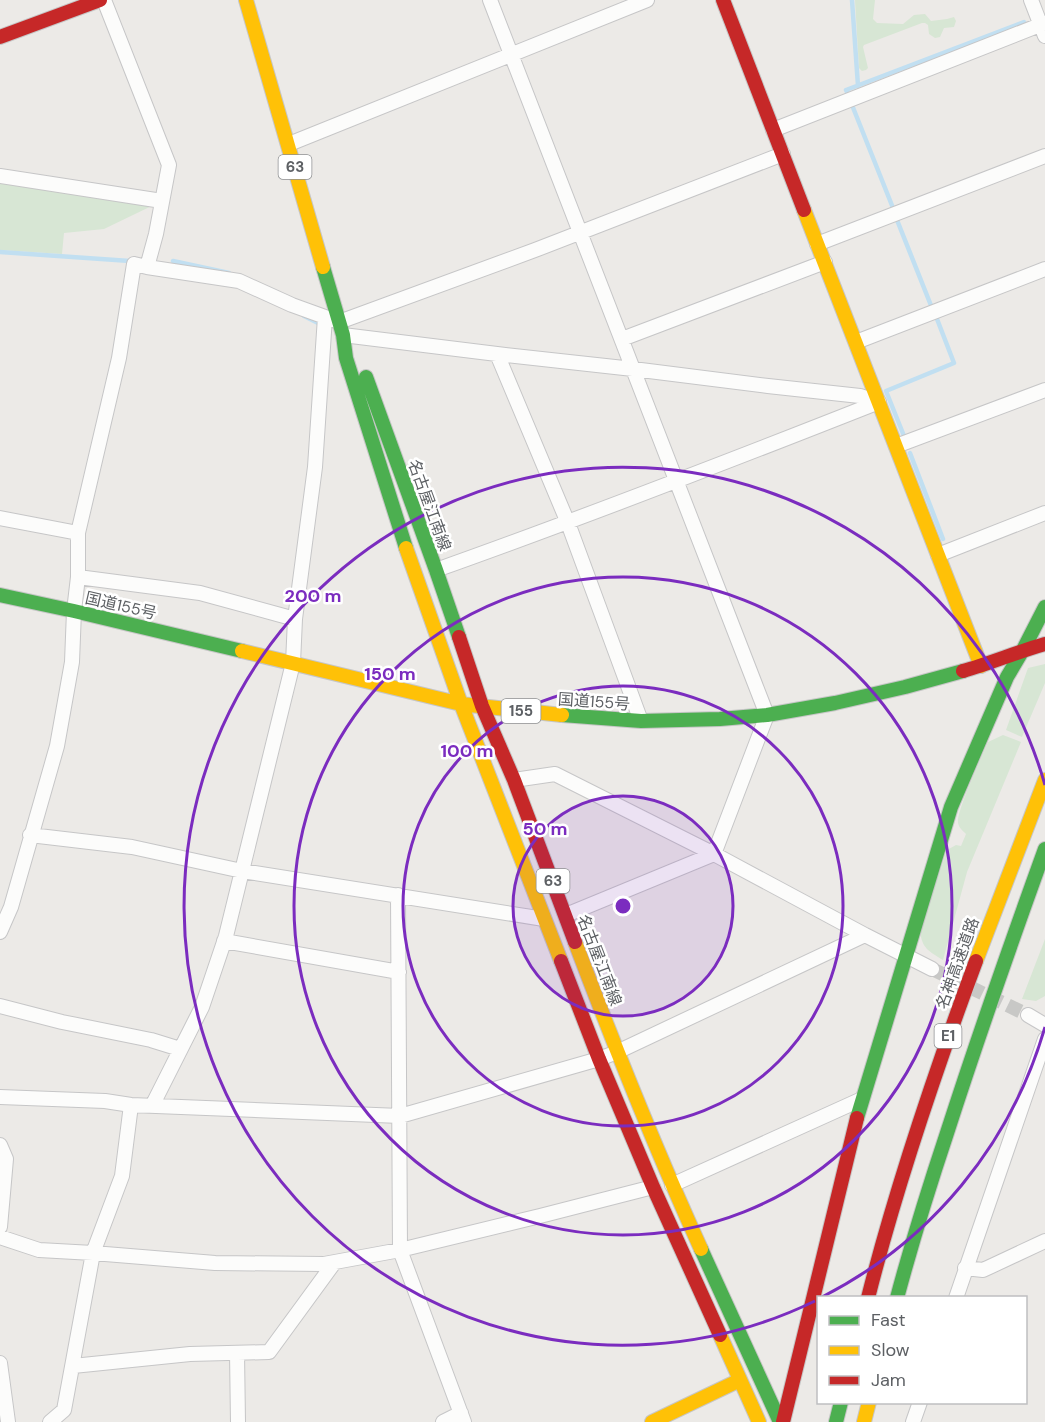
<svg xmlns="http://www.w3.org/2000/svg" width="1045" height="1422" font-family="'DM Sans','Noto Sans JP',sans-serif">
  <rect width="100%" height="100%" fill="#eceae7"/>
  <!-- green -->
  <path fill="#d7e6d4" d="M855,0H875L873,19L877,23L903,24L914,15L925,14L931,21L947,19L954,17L956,21L954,27L944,28L940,37L935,38L929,34L928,25L925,23H922L864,45L863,47L868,68L866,70L862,71L859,68Z
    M0,178L162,201L104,229L64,233L62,254L0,250Z
    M1045,664V683L1022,737L1006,730L1028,668Z
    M1003,735L1021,742L967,872L943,960C929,951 922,949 920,931L947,850L956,845L961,846L966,834C963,831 959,828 958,823C956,812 982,756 988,742Z
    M1045,939V996L1036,1001L1022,999Z"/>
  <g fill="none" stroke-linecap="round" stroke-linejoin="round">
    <!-- stream -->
    <path stroke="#c1dff1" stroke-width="4.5" d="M852,0L858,86
      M847,92L846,90L1024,22
      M852,105L893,208
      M897,220L932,308
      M0,252L130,261
      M173,261L229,273
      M304,316L318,323
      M904,436L886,391L954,363L937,319
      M910,453L943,539"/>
    <!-- street-tunnel -->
    <path stroke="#c8c8c6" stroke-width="14" stroke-dasharray="14 7" stroke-linecap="butt" d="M932,969L1028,1015"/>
    <!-- street casing -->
    <g stroke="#c6c6c7" stroke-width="16">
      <path id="street" d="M490,0L767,715L714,854L566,915
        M1031,0L1045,36
        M773,130L1045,23
        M289,144L647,0
        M0,176L162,201
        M817,244L1045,156
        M147,267L239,281L292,305L339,322L535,250L783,154
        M343,335L497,354L633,369L768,386L860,396L879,402
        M622,339L825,262
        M856,342L1045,269
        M497,354L568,523L641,721
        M896,446L1045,390
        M0,518L78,533
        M938,555L1045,513
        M436,570C585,517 732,460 879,402
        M78,577L200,593L295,619
        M514,780L555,774L714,854L865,935L932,969
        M30,835L132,847L242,871L544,919
        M398,895L400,1250L464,1422
        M0,932L11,907L57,746L72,662L74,611L78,577V533L119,358L134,264L147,267L156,234L169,165L104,0
        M224,941L399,972
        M0,1006L62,1022L151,1040L180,1049
        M1028,1015L1045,1025
        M0,1097L105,1101L131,1105L400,1116L599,1059L617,1052L865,935
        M152,1106L202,1007L226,936L293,663L295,619L315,467L325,317
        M0,1145L6,1159L0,1227
        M672,1185L862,1099
        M0,1237L39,1250L93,1253L215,1263L324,1264L400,1250L540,1216L653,1187
        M965,1268L983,1270L1045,1241
        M956,1298L1045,1039
        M237,1353L238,1422
        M0,1363L8,1422
        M73,1366L190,1354L269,1352L334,1263
        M50,1422L64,1410L93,1253L122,1176L131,1105
        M443,1422L461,1413
        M913,1422L920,1402"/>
    </g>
    <!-- fast casing -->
    <g stroke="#c6c6c6" stroke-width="16">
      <path id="fast" d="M323,267L343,335L346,358L406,548
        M366,377L436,570L459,637
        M0,595L74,611L242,651
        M562,715L641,721L720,719L767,715L835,703L905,687L963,671
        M857,1118L951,807L1007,677L1023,650L1045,607
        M701,1249L780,1422
        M897,1298C912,1242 929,1187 947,1133C978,1037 1011,943 1045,849
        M836,1422L841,1402"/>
    </g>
    <!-- slow casing -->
    <g stroke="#c6c6c6" stroke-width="16">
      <path id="slow" d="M246,0L323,267
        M804,210L981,666
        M406,548L461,704L561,961
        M242,651L461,704L562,715
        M575,942C614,1045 655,1148 701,1249
        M976,961L1045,780
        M720,1335L759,1422
        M652,1422L740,1380
        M864,1422L869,1402"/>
    </g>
    <!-- jam casing -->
    <g stroke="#c6c6c6" stroke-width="16">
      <path id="jam" d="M723,0L804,210
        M0,37L100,0
        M459,637L482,706L514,780L575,942
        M963,671C991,663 1017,652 1045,644
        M561,961L599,1059L653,1187L720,1335
        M868,1298C897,1183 935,1072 976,961
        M783,1422L857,1118"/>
    </g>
    <!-- street -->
    <use href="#street" stroke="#fcfcfb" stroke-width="14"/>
    <!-- fast -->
    <use href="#fast" stroke="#4caf50" stroke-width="14"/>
    <!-- slow -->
    <use href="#slow" stroke="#ffc107" stroke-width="14"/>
    <!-- jam -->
    <use href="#jam" stroke="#c62828" stroke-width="14"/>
  </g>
  <!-- distance rings -->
  <circle cx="623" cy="906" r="110" fill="#7b2cbf" fill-opacity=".12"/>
  <g fill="none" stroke="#7b2cbf" stroke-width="3">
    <circle cx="623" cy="906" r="110"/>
    <circle cx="623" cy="906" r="220"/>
    <circle cx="623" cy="906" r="329"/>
    <path d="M1045 1027A439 439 0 0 1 822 1297M815 1301A439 439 0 1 1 1045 785"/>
  </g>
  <g text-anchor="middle" stroke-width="5" stroke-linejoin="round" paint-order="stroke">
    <!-- shield labels -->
    <g fill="#fff" stroke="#8e9092" stroke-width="1.5">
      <rect x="278.5" y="155" width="33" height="24" rx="4.5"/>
      <rect x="501.5" y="699" width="39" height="24" rx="4.5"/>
      <rect x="536.5" y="869" width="33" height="24" rx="4.5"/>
      <rect x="934.5" y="1024" width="27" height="24" rx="4.5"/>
    </g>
    <g font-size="15" font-weight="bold" fill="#5d6064">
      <text x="295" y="172">63</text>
      <text x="521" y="716">155</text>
      <text x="553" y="886">63</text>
      <text x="948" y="1041">E1</text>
    </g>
    <!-- street labels -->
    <g font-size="16" fill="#5d6064" stroke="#fff">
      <text transform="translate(430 505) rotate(70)" y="6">名古屋江南線</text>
      <text transform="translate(121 605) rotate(13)" y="6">国道155号</text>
      <text transform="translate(594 701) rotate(4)" y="6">国道155号</text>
      <text transform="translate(600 960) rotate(69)" y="6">名古屋江南線</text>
      <text transform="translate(957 963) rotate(-70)" y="6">名神高速道路</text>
    </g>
  </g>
  <circle cx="623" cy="906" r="9" fill="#7b2cbf" stroke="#fff" stroke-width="3"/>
  <g font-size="18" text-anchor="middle" font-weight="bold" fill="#7b2cbf" stroke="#fff" stroke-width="5" stroke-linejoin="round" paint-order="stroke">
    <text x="313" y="602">200 m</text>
    <text x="390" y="680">150 m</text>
    <text x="467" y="757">100 m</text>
    <text x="545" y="835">50 m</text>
  </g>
  <!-- legend -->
  <rect x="817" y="1296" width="210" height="108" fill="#ffffff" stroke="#bebfc1" stroke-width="1.5"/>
  <rect x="829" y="1316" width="30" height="9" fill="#4caf50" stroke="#bebfc1" stroke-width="1.5"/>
  <text x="871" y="1326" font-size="18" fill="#5d6064">Fast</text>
  <rect x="829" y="1346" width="30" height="9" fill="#ffc107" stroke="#bebfc1" stroke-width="1.5"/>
  <text x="871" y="1356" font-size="18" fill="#5d6064">Slow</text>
  <rect x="829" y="1376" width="30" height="9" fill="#c62828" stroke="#bebfc1" stroke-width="1.5"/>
  <text x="871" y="1386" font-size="18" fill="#5d6064">Jam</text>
</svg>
